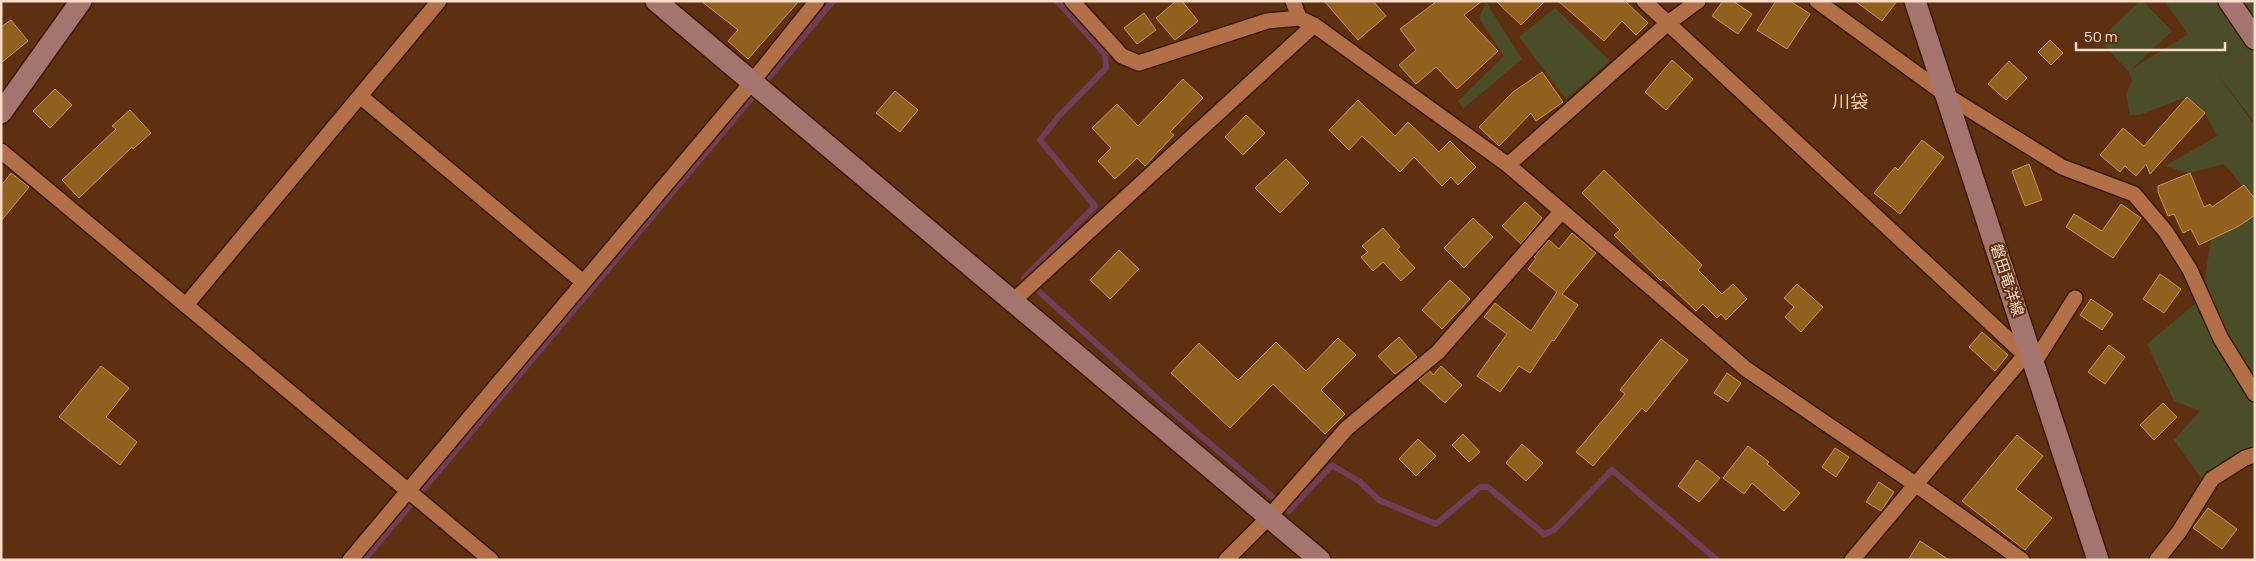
<svg xmlns="http://www.w3.org/2000/svg" width="2256" height="561" font-family="Manrope,'Noto Sans JP',sans-serif">
  <rect width="100%" height="100%" fill="#5e2f10"/>
  <!-- green -->
  <path fill="#4b4c28" d="M2140,1H2143L2172,31L2132,69L2188,34L2164,1H2255V123L2218,75L2255,126V201L2224,164L2190,173L2165,166L2217,136L2205,113L2187,97L2139,115H2130L2126,94L2132,81L2129,72L2099,40Z
    M1486,2L1522,59L1463,109L1458,101L1504,56L1479,18Z
    M1555,8L1610,61L1566,99L1519,37Z
    M2255,214V459L2207,487L2174,440L2200,411L2174,401L2147,344L2202,298L2211,239Z"/>
  <g fill="none" stroke-linecap="round" stroke-linejoin="round">
    <!-- stream -->
    <path stroke="#723e57" stroke-width="6" d="M1057,1L1105,54L1106,68L1059,116L1040,140L1095,206L1024,278L1160,401L1289,511L1332,465L1360,482L1379,500L1436,524L1480,487H1488L1544,534L1554,530L1612,470L1717,560
      M364,560L833,1"/>
  </g>
  <!-- building -->
  <path fill="#91601e" stroke="#c79455" d="M701,1H799L748,59L728,41L738,30Z
    M1176,1H1182L1198,21L1175,40L1156,18Z
    M1324,1H1373L1386,16L1358,40Z
    M1437,1H1482L1464,15L1498,51L1457,89L1436,67L1416,84L1399,65L1416,50L1400,29Z
    M1496,1H1545L1521,25Z
    M1558,1H1625L1648,23L1636,35L1622,21L1604,41Z
    M1723,1H1733L1752,14L1738,34L1712,16Z
    M1776,1H1790L1810,14L1787,49L1757,30Z
    M1855,1H1897L1882,21Z
    M1144,13L1156,30L1137,44L1124,28Z
    M11,20L28,41L1,63V27Z
    M2050,40L2063,53L2051,65L2038,52Z
    M1672,60L1693,79L1666,110L1645,92Z
    M2009,61L2027,78L2006,100L1988,84Z
    M1542,72L1563,102L1536,121L1531,113L1499,146L1479,127L1513,92Z
    M1183,79L1203,98L1170,132L1174,135L1145,166L1137,158L1115,179L1098,161L1111,148L1092,128L1117,104L1138,126Z
    M55,89L72,105L50,128L33,111Z
    M895,91L918,110L900,132L876,113Z
    M2187,97L2205,113L2150,174L2146,164L2136,176L2125,166L2120,172L2100,155L2123,128L2144,146Z
    M1358,100L1395,136L1408,122L1439,152L1450,141L1476,167L1458,185L1451,177L1442,186L1414,157L1400,172L1362,136L1349,150L1329,130Z
    M130,110L151,133L133,149L132,147L79,198L62,180L116,129L112,126Z
    M1246,115L1265,133L1243,155L1225,137Z
    M1922,140L1944,157L1900,214L1874,193L1895,167L1898,170Z
    M1286,159L1309,183L1280,213L1255,188Z
    M2029,164L2042,200L2025,206L2012,171Z
    M1604,170L1702,265L1698,270L1722,294L1733,284L1747,299L1726,320L1721,314L1717,318L1703,304L1696,311L1663,279L1661,281L1614,235L1620,230L1582,193Z
    M11,173L29,187L1,221V186Z
    M2190,173L2204,207L2210,204L2212,207L2244,185L2255,199V215L2239,226L2199,245L2191,229L2183,233L2174,214L2168,216L2158,192V186Z
    M1525,202L1542,218L1521,244L1502,226Z
    M2121,204L2141,218L2113,258L2066,227L2074,214L2102,231Z
    M1473,218L1493,237L1464,268L1444,248Z
    M1383,228L1400,247L1397,249L1415,268L1401,281L1383,262L1373,271L1361,257L1368,252L1362,246Z
    M1572,233L1596,253L1562,294L1578,305L1554,341L1552,340L1530,373L1519,366L1500,392L1477,376L1507,334L1484,317L1495,303L1531,331L1557,292L1528,269L1536,258L1534,257L1549,240L1559,249Z
    M1119,250L1139,269L1110,299L1090,280Z
    M2160,274L2181,289L2164,313L2143,299Z
    M1450,280L1470,299L1442,329L1422,310Z
    M1797,284L1823,307L1801,332L1785,317L1794,307L1784,298Z
    M2091,299L2113,314L2102,330L2080,315Z
    M1982,332L2008,355L1995,371L1969,347Z
    M1399,337L1417,357L1395,374L1378,356Z
    M1338,338L1356,355L1321,390L1345,414L1325,434L1273,384L1230,428L1171,373L1199,343L1238,380L1276,342L1306,371Z
    M1661,339L1688,360L1646,412L1642,408L1593,466L1576,452L1625,394L1620,390Z
    M2109,345L2125,357L2105,384L2088,372Z
    M101,366L129,388L106,417L137,442L120,465L59,417Z
    M1441,366L1462,385L1445,403L1419,380L1430,371L1433,375Z
    M1727,373L1741,383L1728,402L1714,393Z
    M2163,403L2177,417L2154,440L2140,425Z
    M1463,434L1480,452L1469,462L1452,445Z
    M2017,435L2043,456L2016,489L2052,518L2025,550L1962,501Z
    M1418,439L1436,456L1416,476L1399,459Z
    M1522,444L1543,463L1526,481L1506,463Z
    M1748,446L1769,462L1767,464L1800,493L1784,511L1752,483L1744,494L1723,478Z
    M1835,448L1849,457L1836,477L1822,467Z
    M1697,460L1720,478L1699,502L1678,486Z
    M1879,482L1894,492L1881,511L1866,502Z
    M2208,508L2237,529L2222,549L2193,528Z
    M1920,541L1949,560H1908Z"/>
  <g fill="none" stroke-linecap="round" stroke-linejoin="round">
    <!-- street casing -->
    <g stroke="#3b1a05" stroke-width="18">
      <path id="street" d="M1072,1L1122,56L1139,63L1267,21L1299,18L1314,25L1508,165L1746,369L1915,484L2022,560
        M1293,1L1299,18
        M1644,1L2025,355
        M1817,1L1946,95L2062,167L2134,194L2166,232L2190,270L2221,339L2255,394
        M360,96L583,282
        M1,151L491,560
        M1508,165L1668,23L1698,1
        M1013,301L1314,25
        M186,305L439,1
        M2034,363L2075,298
        M350,560L752,82L817,1
        M1226,560L1269,517L1347,428L1438,352L1561,212
        M1852,560L2025,355L2031,354
        M2157,560L2179,532L2212,479L2245,458L2255,455"/>
    </g>
    <!-- secondary casing -->
    <g stroke="#3b1a05" stroke-width="24">
      <path id="secondary" d="M656,1L1320,560
        M1915,1L2098,560
        M2229,1L2255,39
        M1,113L81,1"/>
    </g>
    <!-- street -->
    <use href="#street" stroke="#b37048" stroke-width="15"/>
    <!-- secondary -->
    <use href="#secondary" stroke="#a6746e" stroke-width="21"/>
  </g>
  <g text-anchor="middle" stroke-width="4" stroke-linejoin="round" paint-order="stroke">
    <!-- street labels -->
    <g font-size="15" fill="#fbddcc" stroke="#5e2f10">
      <text transform="translate(2007 280) rotate(72)" y="5">磐田竜洋線</text>
    </g>
    <!-- quarter labels -->
    <g font-size="18" fill="#f5c8b0" stroke="#5e2f10">
      <text x="1850" y="108">川袋</text>
    </g>
  </g>
  <!-- border -->
  <rect width="2256" height="561" fill="none" stroke="#fbddcc" stroke-width="5"/>
  <!-- scale -->
  <path d="M2076 42v8h149v-8" fill="none" stroke="#fbddcc" stroke-width="2.5"/>
  <text x="2084" y="42" font-size="15" fill="#fbddcc" stroke="#5e2f10" stroke-width="4" paint-order="stroke">50 m</text>
</svg>
